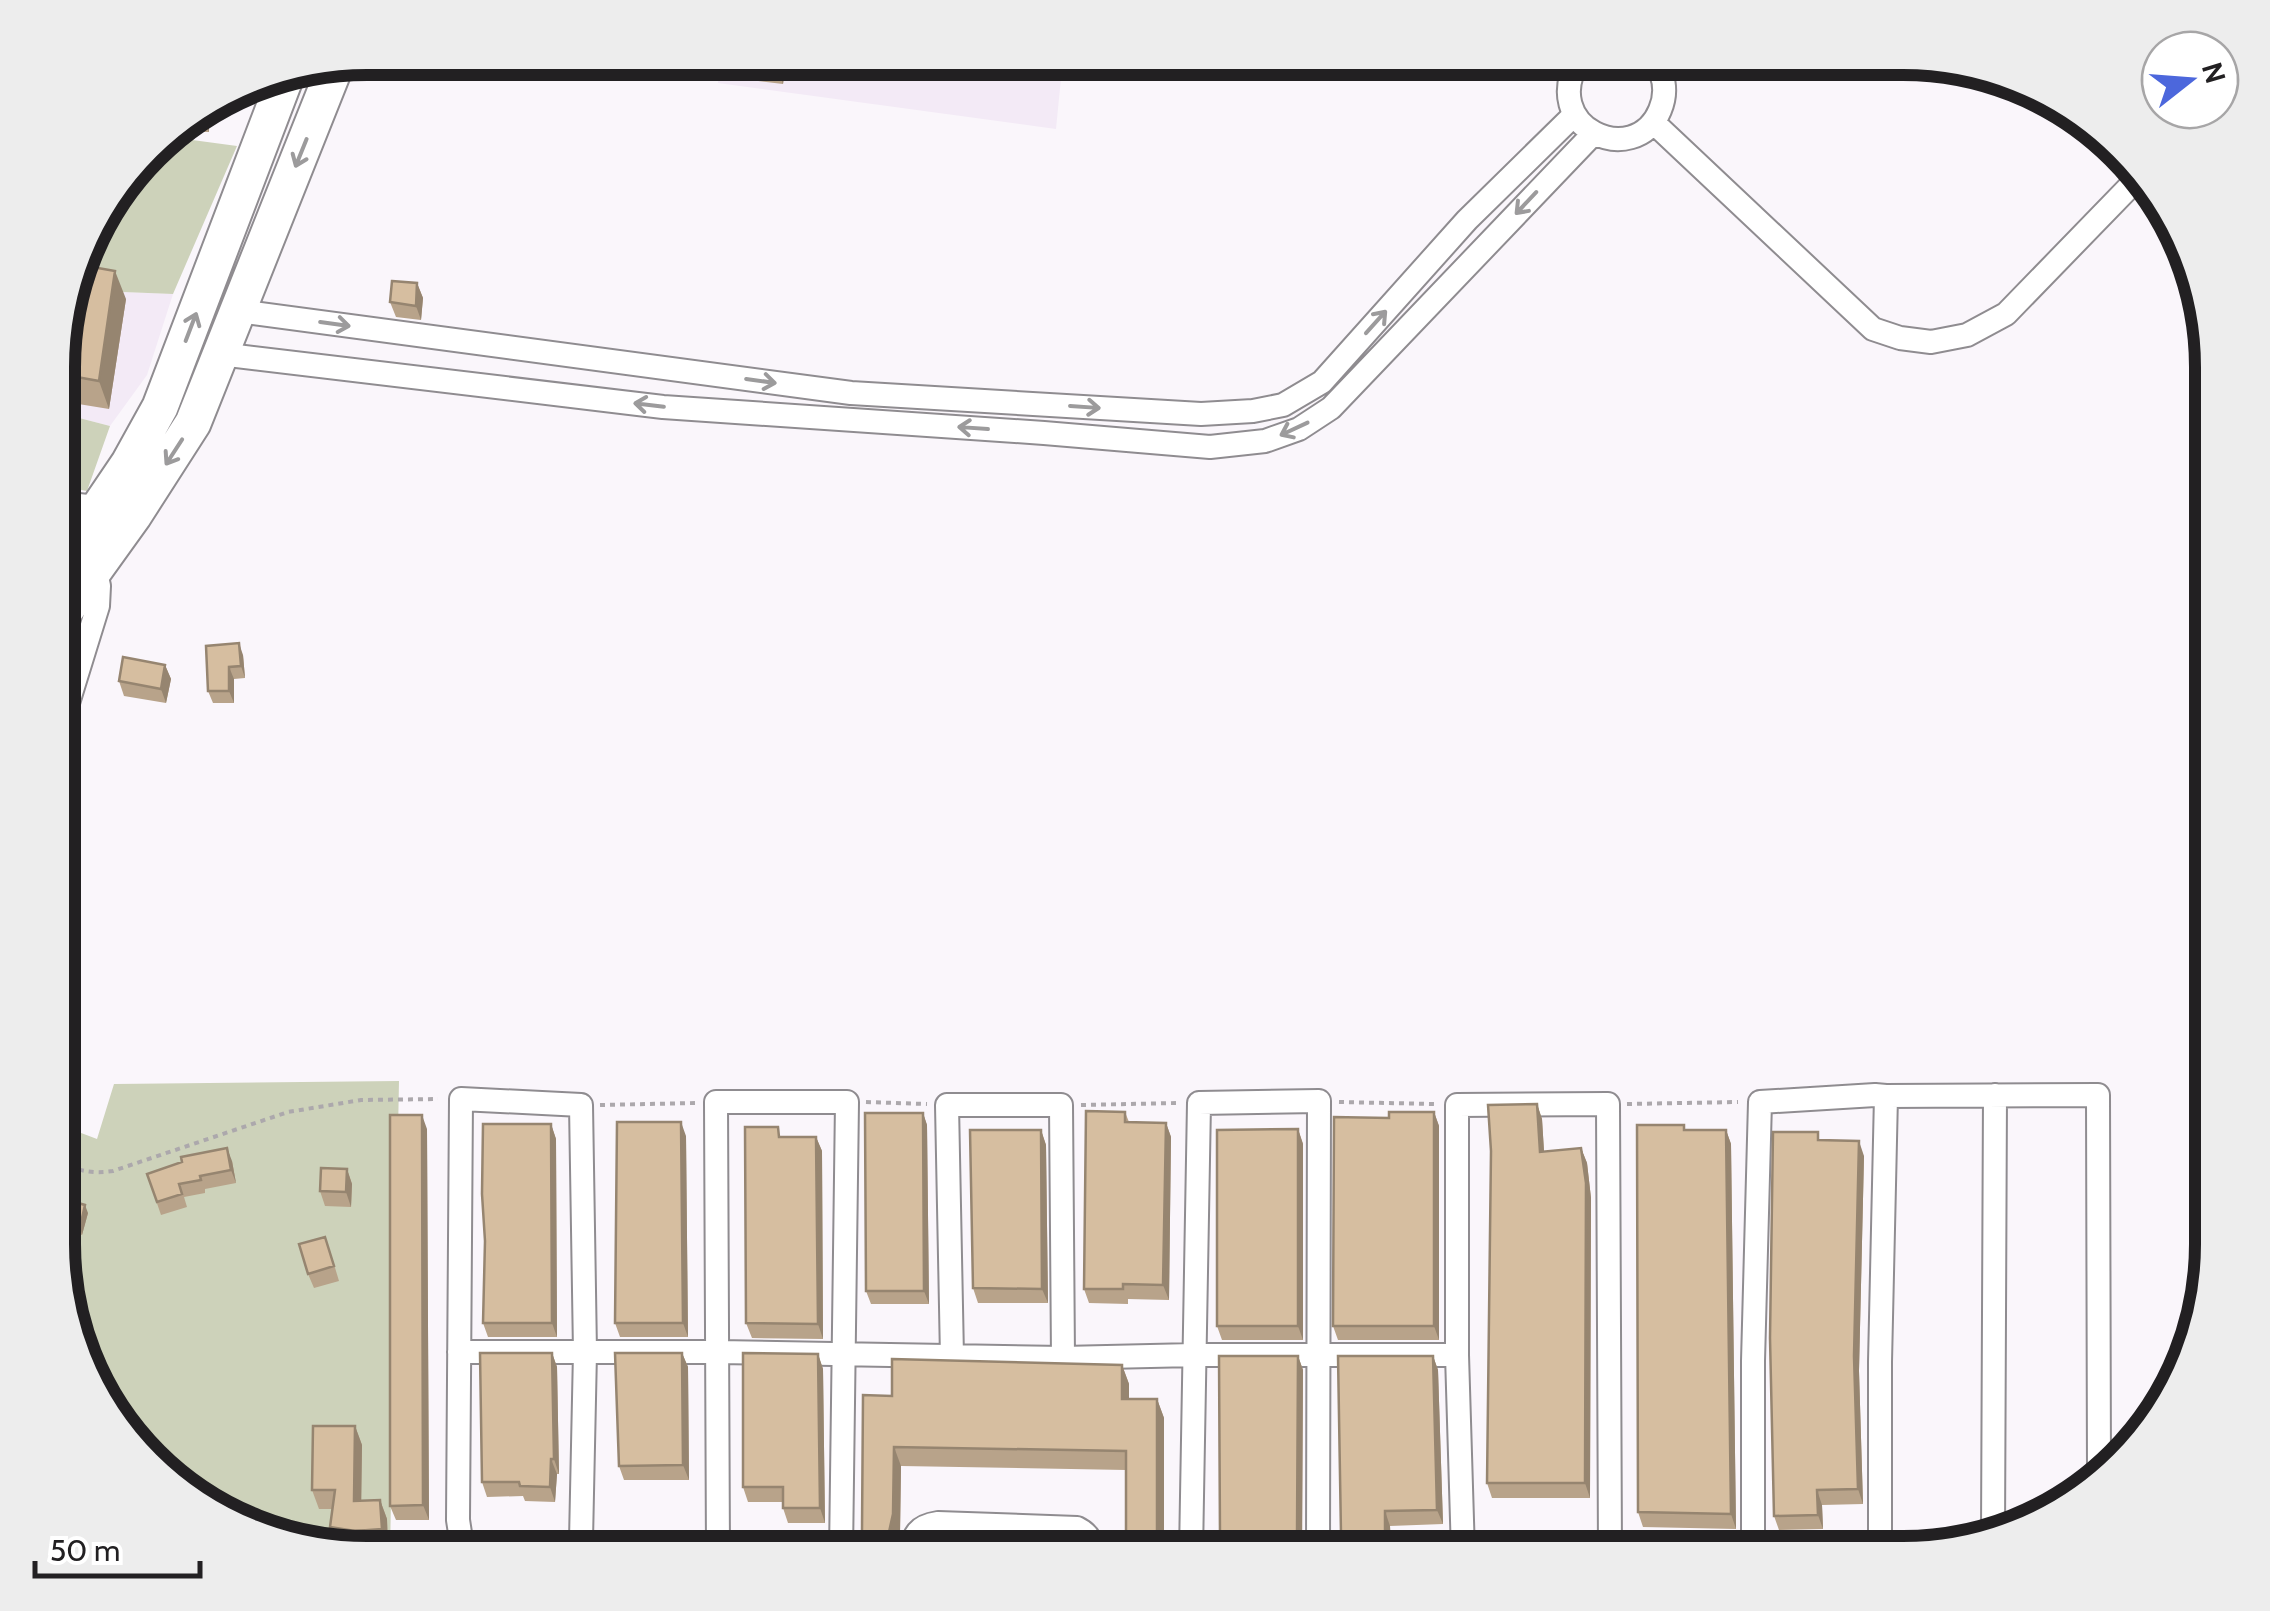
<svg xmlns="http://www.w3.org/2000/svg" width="2270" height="1611" font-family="Cabin,sans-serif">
  <rect width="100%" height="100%" fill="#faf6fb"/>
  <!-- built -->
  <path fill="#f3eaf6" d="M720,58H1063L1056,129L718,83Z
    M73,290L173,294L147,375L110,426L60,413V326Z"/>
  <!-- green -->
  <path fill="#cdd2ba" d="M170,130V137L237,146L173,294L73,290L99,213L163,134Z
    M60,413L110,426L87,491L60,486Z
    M399,1081L390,1553H348L249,1530L178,1489L99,1398L60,1284V1125L97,1139L114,1084Z"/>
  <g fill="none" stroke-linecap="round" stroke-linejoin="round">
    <!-- minor casing -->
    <g stroke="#8f8c90" stroke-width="26">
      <path id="minor" d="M1580,58C1536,127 1635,171 1660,110C1668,91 1664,73 1652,58
        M1653,122L1873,329L1900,338L1931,342L1967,335L2006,314L2138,178
        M238,311L851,393L1201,414L1253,411L1283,405L1322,382L1467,220L1574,115
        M220,354L663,407L1044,433L1210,447L1265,441L1299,429L1331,408L1594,133
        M60,503L106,508
        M60,729L98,606L99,586L94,564
        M1886,1096L2098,1095L2099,1473
        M459,1352H719L1063,1358L1194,1355H1457
        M952,1357L947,1105H1061L1063,1358
        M1993,1533L1995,1095
        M469,1553L462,1546L458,1520L461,1099L581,1105L585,1352L581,1540L586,1548
        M565,1553C585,1548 602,1552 623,1553
        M718,1553L716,1102H847L841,1553
        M911,1553C913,1534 918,1526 938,1523L1077,1528C1089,1534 1091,1540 1093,1553
        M1191,1553L1199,1103L1319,1101L1318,1553
        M1463,1553L1457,1355V1105L1608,1104L1610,1553
        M1753,1553V1361L1760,1102L1875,1095L1886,1096L1880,1362V1536L1875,1553"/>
    </g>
    <!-- primary casing -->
    <g stroke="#8f8c90" stroke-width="39">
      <path id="primary" d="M60,565L129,463L160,407L288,71
        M60,618L134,515L193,423L337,62"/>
    </g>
    <!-- path -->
    <path stroke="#aca8ac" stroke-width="4" stroke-dasharray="5 5" stroke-linecap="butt" d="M866,1102L927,1104
      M1339,1102L1434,1104
      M1627,1104L1738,1102
      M600,1105L696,1103
      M1081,1105L1177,1103
      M60,1163C79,1171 93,1174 113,1171L288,1112L361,1100L438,1099"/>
    <!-- minor -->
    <use href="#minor" stroke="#fff" stroke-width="22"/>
    <!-- primary -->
    <use href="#primary" stroke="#fff" stroke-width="35"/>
  </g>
  <!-- wall -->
  <path fill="#b8a38a" d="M399,58H480V64L403,67Z
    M739,58H784L786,62L783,84L743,79L738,65Z
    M252,83L255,91L253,104H216Z
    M209,108V132H167Z
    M417,283L423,298L421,320L396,317L390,302Z
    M126,299L109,409L60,401V326Z
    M206,646L243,655L245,678L234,679V703H213L208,691Z
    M165,665L171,679L166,703L124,696L119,681Z
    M1537,1104L1542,1119L1544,1152L1581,1148L1587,1163L1591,1198L1590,1498H1492L1487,1483Z
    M1125,1112L1129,1122L1166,1123L1171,1137L1169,1300L1128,1299V1304L1089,1303L1084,1289Z
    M1434,1112L1439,1126V1340H1338L1333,1326L1389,1118Z
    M923,1113L927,1125L929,1304H871L866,1291Z
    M551,1124L556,1139L557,1337H488L483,1323Z
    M427,1129L429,1520H396L390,1506Z
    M1298,1129L1303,1144V1340H1222L1217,1326Z
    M1041,1130L1046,1145L1048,1303H978L973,1288Z
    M1686,1130H1726L1731,1144L1736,1529L1643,1527L1638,1512Z
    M686,1136L688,1337H620L615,1323Z
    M782,1137H816L822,1151L823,1339L752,1338L746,1323Z
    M1821,1140L1864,1156L1859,1371L1863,1504L1822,1505L1823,1529L1779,1530L1774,1516Z
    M232,1161L236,1183L205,1189V1193L184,1197L187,1207L161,1215L147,1174Z
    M347,1169L352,1184L351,1207L325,1206L320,1191Z
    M88,1213L82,1235L61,1229L60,1214Z
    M330,1251L339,1281L314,1288L308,1274Z
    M552,1353L557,1367L559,1474H557L555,1502L525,1501L523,1496L487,1497L482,1482Z
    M682,1353L688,1367L689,1480H624L619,1466Z
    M818,1354L823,1369L825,1523H788L783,1508V1502H748L743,1487Z
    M1298,1356L1303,1370L1302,1551L1225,1550L1220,1536Z
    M1433,1356L1438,1370L1443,1524L1390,1526L1391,1548L1346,1549L1341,1534Z
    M1122,1365L1129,1384V1399H1157L1164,1418V1553H1132L1126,1537V1470L901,1466L900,1534L896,1551H869L862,1531L892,1396Z
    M355,1426L362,1445L361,1501L380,1500L387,1519L388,1548L361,1549L337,1546L330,1527L333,1509H319L312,1490Z"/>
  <!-- shaded-wall -->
  <path fill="#968570" d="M779,58H784L786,62L783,84L778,70Z
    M252,83L255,91L253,104L248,91L250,84Z
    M209,108V132L204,119V111Z
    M115,271L126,299L109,409L99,381Z
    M417,283L423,298L421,320L416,306Z
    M239,643L243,655L245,678L241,666Z
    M165,665L171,679L166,703L161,689Z
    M229,667L234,679V703L229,691Z
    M1537,1104L1542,1119L1545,1167L1540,1152Z
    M1434,1112L1439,1126V1340L1434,1326Z
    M923,1113L927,1125L929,1304L924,1291Z
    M422,1115L427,1129L429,1520L423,1505Z
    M681,1122L686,1136L688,1337L683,1323Z
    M1166,1123L1171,1137L1169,1300L1163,1285Z
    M551,1124L556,1139L557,1337L552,1323Z
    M1298,1129L1303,1144V1340L1298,1326Z
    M1041,1130L1046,1145L1048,1303L1042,1289Z
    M1726,1130L1731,1144L1736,1529L1731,1514Z
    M816,1137L822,1151L823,1339L818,1324Z
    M1859,1141L1864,1156L1859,1371L1863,1504L1858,1489L1854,1356Z
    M227,1148L232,1161L236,1183L231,1170Z
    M1581,1148L1587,1163L1591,1198L1590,1498L1585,1483Z
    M347,1169L352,1184L351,1207L346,1192Z
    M85,1205L88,1213L82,1235L80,1227Z
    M552,1353L557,1367L559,1474L554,1459Z
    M682,1353L688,1367L689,1480L683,1465Z
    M818,1354L823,1369L825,1523L820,1508Z
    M1298,1356L1303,1370L1302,1551L1297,1536Z
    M1433,1356L1438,1370L1443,1524L1437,1510Z
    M1122,1365L1129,1384V1418L1122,1399Z
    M1157,1399L1164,1418V1553L1157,1537Z
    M355,1426L362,1445L361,1520L354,1501Z
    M894,1447L901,1466L900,1534L896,1551L889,1532Z
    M551,1459L557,1474L555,1502L550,1487Z
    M1817,1490L1822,1505L1823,1529L1818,1515Z
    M380,1500L387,1519L388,1548L382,1529Z
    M1385,1511L1390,1526L1391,1548L1385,1534Z"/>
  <!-- building -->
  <path fill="#d6bea0" stroke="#968570" stroke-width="2.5" d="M739,58H779L778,70L738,65Z
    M250,84L248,91H237Z
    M204,111V119H189Z
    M81,265L115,271L99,381L60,374V326Z
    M392,281L417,283L416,306L390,302Z
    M239,643L241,666L229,667V691H208L206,646Z
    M123,657L165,665L161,689L119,681Z
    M1537,1104L1540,1152L1581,1148L1586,1183L1585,1483H1487L1491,1151L1488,1105Z
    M1086,1111L1125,1112V1122L1166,1123L1163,1285L1123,1284V1289H1084Z
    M1389,1112H1434V1326H1333L1334,1117L1389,1118Z
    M865,1113H923L924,1291H866Z
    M390,1115H422L423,1505L390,1506Z
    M617,1122H681L683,1323H615Z
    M483,1124H551L552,1323H483L485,1241L482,1194Z
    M1637,1125H1684V1130H1726L1731,1514L1638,1512Z
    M745,1127H778L779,1137H816L818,1324L746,1323Z
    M1298,1129V1326H1217V1130Z
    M970,1130H1041L1042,1289L973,1288Z
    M1773,1132H1818V1140L1859,1141L1854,1356L1858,1489L1817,1490L1818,1515L1774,1516L1770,1338Z
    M227,1148L231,1170L200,1176L201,1180L179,1184L182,1194L157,1202L147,1174L182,1162L181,1157Z
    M321,1168L347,1169L346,1192L320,1191Z
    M64,1199L85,1205L80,1227L60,1222V1214Z
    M325,1237L334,1266L308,1274L299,1244Z
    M480,1353H552L554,1459H551L550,1487L520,1486L519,1482H482Z
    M615,1353H682L683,1465L619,1466Z
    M743,1353L818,1354L820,1508H783V1487H743Z
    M1219,1356H1298L1297,1536H1220Z
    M1338,1356H1433L1437,1510L1385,1511V1534H1341Z
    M892,1359L1122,1365V1399H1157V1537H1126V1451L894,1447L893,1514L889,1532L862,1531L863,1395L892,1396Z
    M313,1426H355L354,1501L380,1500L382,1529L355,1531L330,1527L335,1490H312Z"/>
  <!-- one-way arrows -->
  <defs><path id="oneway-shaft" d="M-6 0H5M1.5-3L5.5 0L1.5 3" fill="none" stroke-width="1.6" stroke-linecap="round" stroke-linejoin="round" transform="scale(2.5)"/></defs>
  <g stroke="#9c9b9c">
    <use href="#oneway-shaft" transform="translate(301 153) rotate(112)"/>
    <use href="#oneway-shaft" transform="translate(1526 203) rotate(133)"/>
    <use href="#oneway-shaft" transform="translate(1376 322) rotate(-48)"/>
    <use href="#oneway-shaft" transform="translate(335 324) rotate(8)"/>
    <use href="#oneway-shaft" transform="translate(191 327) rotate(-69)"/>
    <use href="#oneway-shaft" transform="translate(761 381) rotate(8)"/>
    <use href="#oneway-shaft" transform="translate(649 405) rotate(-173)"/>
    <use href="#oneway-shaft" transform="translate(1085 407) rotate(4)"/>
    <use href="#oneway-shaft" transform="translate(973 428) rotate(-176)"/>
    <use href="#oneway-shaft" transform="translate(1294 429) rotate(155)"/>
    <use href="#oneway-shaft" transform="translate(174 452) rotate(123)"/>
  </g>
  <!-- crop -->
  <path d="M0 0H2270V1611H0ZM367 75H1903A292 292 0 0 1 2195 367V1244A292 292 0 0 1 1903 1536H367A292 292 0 0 1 75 1244V367A292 292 0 0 1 367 75Z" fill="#ededed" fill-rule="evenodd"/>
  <path fill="none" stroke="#222022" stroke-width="12" d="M367 75H1903A292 292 0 0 1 2195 367V1244A292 292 0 0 1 1903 1536H367A292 292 0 0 1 75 1244V367A292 292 0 0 1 367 75Z"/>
  <!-- north arrow -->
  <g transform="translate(2190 80) rotate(73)"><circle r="48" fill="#ffffff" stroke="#a7a6a7" stroke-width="2.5"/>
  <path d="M0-8L18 38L0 25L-18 38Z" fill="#4c67dc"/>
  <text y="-15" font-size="28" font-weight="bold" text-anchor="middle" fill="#222022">N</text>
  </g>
  <!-- scale -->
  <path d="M35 1561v15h165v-15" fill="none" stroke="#222022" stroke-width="5"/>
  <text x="50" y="1561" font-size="30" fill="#222022" stroke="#ffffff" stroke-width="8" paint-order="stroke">50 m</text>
</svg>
